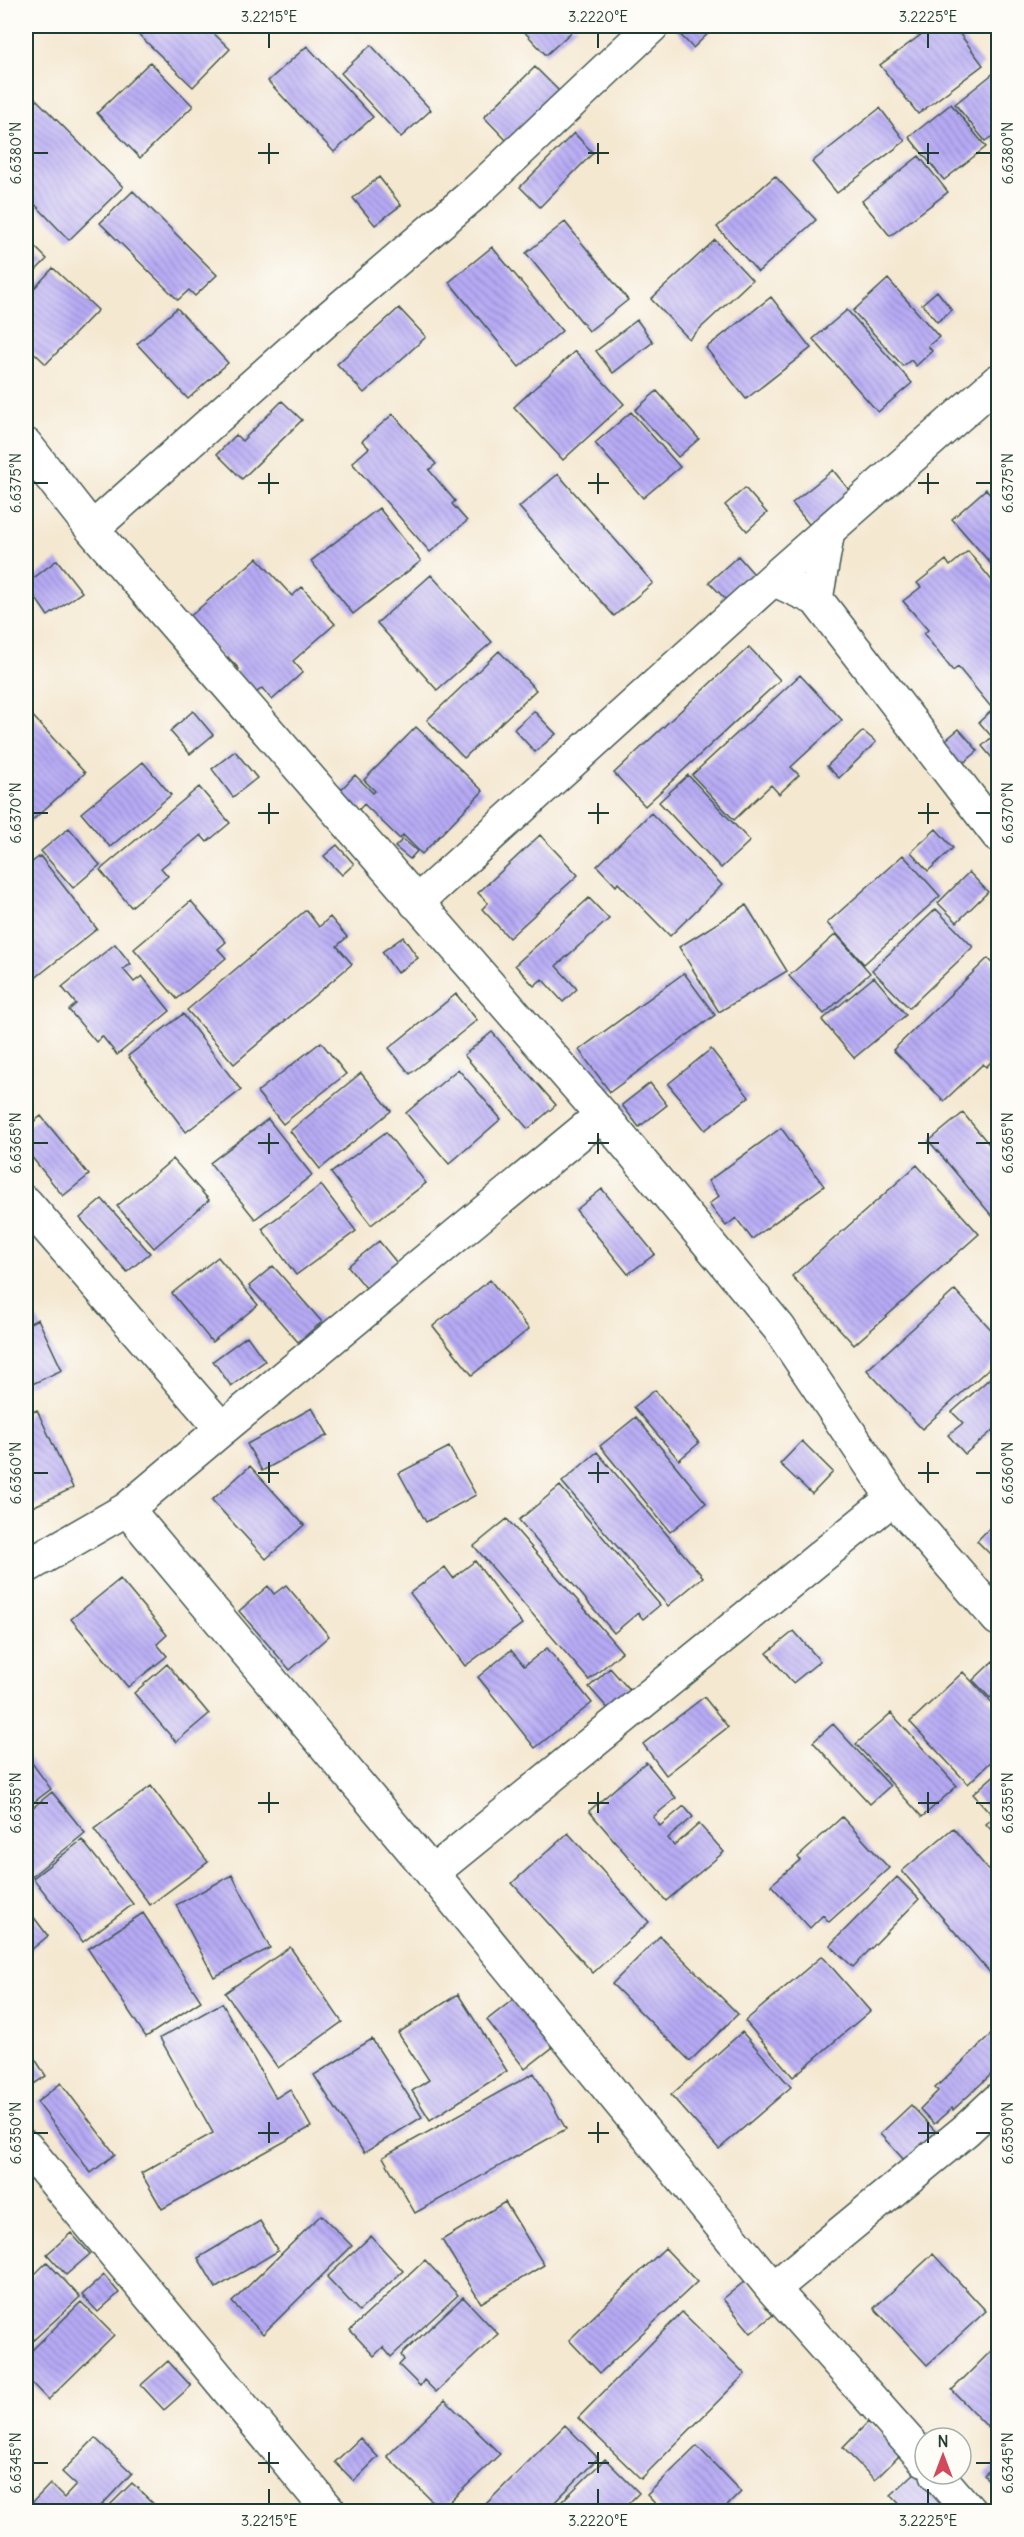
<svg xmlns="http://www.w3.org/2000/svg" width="1024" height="2537" font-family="Delius,sans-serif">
  <defs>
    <pattern id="building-back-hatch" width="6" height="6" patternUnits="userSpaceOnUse" patternTransform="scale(1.5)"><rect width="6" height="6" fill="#b7aaf5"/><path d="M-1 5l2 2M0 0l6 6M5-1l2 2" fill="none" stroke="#948cc7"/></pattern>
  </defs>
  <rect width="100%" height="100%" fill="#fdfcf7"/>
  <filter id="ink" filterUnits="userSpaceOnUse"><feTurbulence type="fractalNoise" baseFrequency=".0167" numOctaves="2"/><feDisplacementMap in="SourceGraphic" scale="12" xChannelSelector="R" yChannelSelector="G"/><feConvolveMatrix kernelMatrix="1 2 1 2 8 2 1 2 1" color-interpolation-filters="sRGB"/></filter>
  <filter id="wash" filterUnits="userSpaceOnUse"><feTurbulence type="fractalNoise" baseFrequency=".008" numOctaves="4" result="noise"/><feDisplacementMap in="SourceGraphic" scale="24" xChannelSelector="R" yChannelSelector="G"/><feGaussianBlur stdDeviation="1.35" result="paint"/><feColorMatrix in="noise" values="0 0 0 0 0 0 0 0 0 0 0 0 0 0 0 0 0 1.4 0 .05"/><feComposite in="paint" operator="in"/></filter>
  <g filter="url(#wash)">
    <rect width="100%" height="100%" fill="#f4e8d1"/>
    <g id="blocks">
      <!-- building -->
      <path fill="url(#building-back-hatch)" d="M134,26H206L230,49L193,87L132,28Z
        M519,26H578L546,55Z
        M676,26H716L693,48L674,28Z
        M933,26H954L983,65L918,114L880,65Z
        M371,45L431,110L401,137L341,73Z
        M307,46L373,117L334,152L268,81Z
        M150,62L193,106L140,158L97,113Z
        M535,67L559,91L507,141L484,117Z
        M995,72L998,76V146L991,137L985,141L955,104Z
        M26,89L123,187L69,240L26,195Z
        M951,104L986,147L944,180L909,137Z
        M880,108L905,141L837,193L812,162Z
        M574,133L593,153L540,207L520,187Z
        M919,156L948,192L890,236L862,201Z
        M775,176L816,220L758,272L717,227Z
        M379,177L401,205L375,225L353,198Z
        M133,191L217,275L195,296L189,290L178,300L100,223Z
        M565,222L628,300L589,331L526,253Z
        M26,238L47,259L26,280Z
        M715,240L752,280L689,339L651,299Z
        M492,247L562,331L519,367L449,282Z
        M53,268L98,310L46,364L26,345V297Z
        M888,279L939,337L928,346L932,351L916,366L911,360L903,366L853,311Z
        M937,291L952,310L937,322L922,304Z
        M771,297L811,348L746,399L706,348Z
        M177,308L228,363L188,399L137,344Z
        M399,308L426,337L364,393L337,364Z
        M847,310L912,383L878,412L813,339Z
        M637,320L653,342L613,373L596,351Z
        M575,351L624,404L563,460L514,407Z
        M657,391L699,439L678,457L635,410Z
        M282,401L302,420L242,479L217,454L236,435L242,441Z
        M631,412L680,467L643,498L595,443Z
        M393,414L436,464L429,470L455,501L452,504L467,521L430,552L352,463L369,448L362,441Z
        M833,470L853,495L812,528L792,503Z
        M558,474L653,583L614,616L519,507Z
        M745,488L767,513L747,531L725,505Z
        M986,489L998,503V572L952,519Z
        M379,508L421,561L353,614L311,561Z
        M968,551L998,588V701L991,707L958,667L953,671L924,634L928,630L903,601L921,587L917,583L946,560L950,566Z
        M738,556L760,581L732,606L709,582Z
        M257,558L292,596L302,587L335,624L293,661L303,672L272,700L262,688L255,694L235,672L239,669L228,657L224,660L187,619Z
        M57,560L82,592L48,616L26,584Z
        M431,575L492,642L437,690L377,623Z
        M749,647L780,680L645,806L614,773Z
        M499,651L536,690L464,758L427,720Z
        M800,675L842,720L791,767L799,775L779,794L771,785L734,820L692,775Z
        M998,705V765L982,746L992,737L979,722Z
        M193,711L213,735L190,754L170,731Z
        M534,711L556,734L535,752L514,729Z
        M29,712L85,773L27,825L26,715Z
        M416,727L483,791L422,854L403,835L400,839L364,804L351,818L332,799L355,775L373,793L375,791L364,780Z
        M959,729L978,751L955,770L936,748Z
        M863,731L876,742L839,778L827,766Z
        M235,751L257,778L233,797L212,769Z
        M143,762L171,795L110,847L81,813Z
        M688,775L750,841L721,868L659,802Z
        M199,787L230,823L207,842L201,835L161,868L168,876L131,907L100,870Z
        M651,813L722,885L670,936L618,883L616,886L597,866Z
        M69,828L100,865L73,888L41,851Z
        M936,829L953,848L928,871L911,852Z
        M540,835L578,875L509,938L482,909L488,903L478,893Z
        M403,839L417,851L410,859L395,847Z
        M337,845L354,864L342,875L324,856Z
        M903,855L940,896L864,964L827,923Z
        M40,856L97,929L34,979L26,969V867Z
        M969,872L988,892L957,922L938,903Z
        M589,898L609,919L556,966L577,989L563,1002L542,979L534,986L515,965Z
        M191,901L226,942L218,949L226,958L177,999L134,949Z
        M746,905L787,971L719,1012L679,947Z
        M936,909L973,947L909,1008L872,970Z
        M306,910L319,927L330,917L347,937L337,946L352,964L234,1064L187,1010Z
        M836,934L870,973L824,1014L789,976Z
        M403,937L418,958L397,973L382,952Z
        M115,944L131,964L123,969L134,982L142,976L170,1011L117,1055L102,1036L96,1042L69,1010L76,1004L62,987Z
        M988,958L998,969V1055L986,1067L983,1064L944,1101L893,1050Z
        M684,973L715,1015L610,1092L579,1050Z
        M874,977L906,1015L854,1058L822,1020Z
        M456,994L477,1020L410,1074L389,1048Z
        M183,1014L241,1090L186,1132L128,1056Z
        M492,1032L556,1105L528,1129L464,1055Z
        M321,1042L346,1074L283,1124L257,1092Z
        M711,1049L749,1097L705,1130L668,1084Z
        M458,1069L501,1119L449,1164L406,1113Z
        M361,1073L391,1111L320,1169L290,1131Z
        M650,1083L667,1105L639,1127L622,1105Z
        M963,1113L998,1155V1223L929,1141Z
        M41,1116L89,1175L63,1196L26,1150V1128Z
        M268,1119L312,1175L255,1219L210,1163Z
        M781,1128L824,1186L752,1239L736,1218L726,1226L709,1204L719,1196L708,1181Z
        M386,1132L426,1183L371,1225L331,1173Z
        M173,1159L209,1200L154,1248L117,1206Z
        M917,1165L979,1234L854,1345L792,1276Z
        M321,1185L356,1231L296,1275L262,1229Z
        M602,1189L655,1254L628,1274L576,1210Z
        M102,1199L150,1253L127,1272L80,1218Z
        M379,1241L397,1263L366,1288L348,1266Z
        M218,1257L258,1305L212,1342L172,1293Z
        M273,1266L322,1322L298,1342L249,1286Z
        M490,1280L529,1329L472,1375L433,1326Z
        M955,1290L998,1337V1360L922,1429L867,1370Z
        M38,1319L62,1370L26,1387V1325Z
        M247,1336L265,1361L231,1386L213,1361Z
        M998,1371V1426L965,1454L948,1435L963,1423L952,1412Z
        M655,1390L699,1443L679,1460L634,1407Z
        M312,1408L328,1435L262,1471L247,1444Z
        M37,1410L73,1488L26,1510V1415Z
        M636,1417L706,1503L670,1532L600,1446Z
        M802,1441L833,1472L812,1494L780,1464Z
        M449,1447L476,1495L426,1522L399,1473Z
        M597,1452L703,1577L668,1606L562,1482Z
        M250,1466L304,1525L266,1559L212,1500Z
        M560,1486L660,1605L643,1619L638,1613L614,1633L519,1520Z
        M507,1519L622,1652L589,1680L474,1546Z
        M998,1519V1562L977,1541Z
        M475,1561L522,1624L465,1666L410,1593L445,1567L453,1578Z
        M120,1579L167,1635L157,1644L167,1656L128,1687L71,1619Z
        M286,1585L329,1636L290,1670L239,1611L268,1586L274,1594Z
        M794,1631L820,1661L793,1683L767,1653Z
        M547,1648L592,1703L535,1748L478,1677L511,1650L524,1666Z
        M993,1661L998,1667V1690L990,1698L973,1680Z
        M167,1664L209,1714L176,1742L134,1693Z
        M610,1668L633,1694L612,1713L589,1687Z
        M963,1672L998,1709V1755L968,1784L910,1722Z
        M704,1697L728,1727L666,1775L643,1744Z
        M891,1713L957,1786L922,1817L856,1744Z
        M833,1724L890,1786L870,1804L813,1742Z
        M26,1755L51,1789L26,1808Z
        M646,1762L676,1798L653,1817L660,1826L684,1806L693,1817L668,1838L674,1846L699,1824L724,1852L666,1901L589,1811Z
        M998,1772V1838L986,1824L994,1817L973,1794Z
        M151,1786L208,1862L150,1905L94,1829Z
        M52,1792L85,1833L26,1881V1813Z
        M842,1817L889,1868L829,1922L823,1915L810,1928L771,1885L800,1860L798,1857Z
        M953,1828L998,1881V1982L902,1871Z
        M568,1833L649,1922L593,1973L512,1883Z
        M82,1840L133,1904L83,1942L33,1878Z
        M232,1875L270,1948L214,1977L176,1905Z
        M897,1877L919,1899L853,1967L830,1945Z
        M26,1907L48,1936L26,1954Z
        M143,1913L201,2001L146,2037L88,1949Z
        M660,1936L738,2014L690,2061L612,1984Z
        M290,1947L342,2022L278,2068L225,1993Z
        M822,1956L870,2011L793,2077L745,2021Z
        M458,1994L507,2071L430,2120L412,2091L429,2080L398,2033Z
        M515,1998L553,2047L525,2069L487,2020Z
        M222,2003L276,2098L290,2089L311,2127L162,2209L141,2173L213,2133L160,2038Z
        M998,2028V2068L953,2110L952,2108L934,2124L920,2109L938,2091L935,2088Z
        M742,2032L791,2087L719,2149L671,2095Z
        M372,2039L422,2117L364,2153L314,2075Z
        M26,2045L46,2076L26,2089Z
        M534,2073L566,2129L415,2213L383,2157Z
        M61,2083L115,2154L91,2173L37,2102Z
        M911,2105L936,2132L905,2161L880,2134Z
        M505,2202L544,2265L481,2303L442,2240Z
        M321,2215L352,2246L263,2334L232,2302Z
        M260,2221L278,2251L216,2288L198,2258Z
        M71,2233L90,2254L66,2275L47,2254Z
        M371,2236L403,2271L359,2311L327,2277Z
        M665,2248L697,2282L600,2373L569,2340Z
        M933,2254L986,2311L927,2365L874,2308Z
        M425,2260L458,2295L391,2357L383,2347L374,2356L350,2330Z
        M47,2262L80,2297L26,2347V2283Z
        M104,2275L119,2293L98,2312L82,2295Z
        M745,2281L773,2315L751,2333L723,2299Z
        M463,2297L498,2334L436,2392L424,2380L420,2386L399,2365L404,2360L401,2355Z
        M81,2302L114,2335L48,2400L26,2377V2356Z
        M682,2312L745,2374L641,2479L578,2418Z
        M998,2344V2438L952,2390Z
        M168,2361L191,2386L164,2410L141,2385Z
        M445,2400L500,2454L441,2510L387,2456Z
        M868,2422L901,2454L875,2480L843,2448Z
        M565,2425L598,2458L545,2512H478Z
        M95,2438L132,2473L95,2512H28L26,2509L50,2484L64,2498L76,2485L62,2472Z
        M360,2438L378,2457L354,2481L335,2462Z
        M697,2446L741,2492L721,2512H663L647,2495Z
        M605,2459L639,2493L620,2512H560L556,2507Z
        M998,2462V2491L984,2475Z
        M916,2472L945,2503L936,2512H907L891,2495Z
        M132,2483L162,2512H103Z"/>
    </g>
  </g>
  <g filter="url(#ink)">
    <use href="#blocks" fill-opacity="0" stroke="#3f574c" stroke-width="1.5"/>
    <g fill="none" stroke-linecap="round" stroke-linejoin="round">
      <!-- minor casing -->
      <g stroke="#3f574c" stroke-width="36">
        <path id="minor" d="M26,445L92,529L602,1115L779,1328L893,1498L998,1619
          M92,529L324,322L477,191L652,26
          M773,579L816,599L998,835
          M816,599L828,531
          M416,903L773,579L998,381
          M26,1203L222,1429L602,1115
          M127,1509L432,1873L773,2289L925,2460
          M26,1567L127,1509L222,1429
          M432,1873L893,1498
          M26,2147L330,2512
          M773,2289L966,2130L998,2100
          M937,2474L970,2512"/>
      </g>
      <!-- minor -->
      <use href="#minor" stroke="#fff" stroke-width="33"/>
    </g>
  </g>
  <!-- ticks -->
  <path fill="none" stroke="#1f3d34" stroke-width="2" d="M269,33V48M598,33V48M928,33V48M269,143V164M598,143V164M928,143V164M33,153H48M258,153H279M588,153H609M918,153H939M976,153H991M269,473V494M598,473V494M928,473V494M33,483H48M258,483H279M588,483H609M918,483H939M976,483H991M269,803V824M598,803V824M928,803V824M33,813H48M258,813H279M588,813H609M918,813H939M976,813H991M269,1133V1154M598,1133V1154M928,1133V1154M33,1143H48M258,1143H279M588,1143H609M918,1143H939M976,1143H991M269,1462V1483M598,1462V1483M928,1462V1483M33,1473H48M258,1473H279M588,1473H609M918,1473H939M976,1473H991M269,1792V1813M598,1792V1813M928,1792V1813M33,1803H48M258,1803H279M588,1803H609M918,1803H939M976,1803H991M269,2122V2143M598,2122V2143M928,2122V2143M33,2133H48M258,2133H279M588,2133H609M918,2133H939M976,2133H991M269,2452V2473M598,2452V2473M33,2463H48M258,2463H279M588,2463H609M976,2463H991M269,2489V2504M598,2489V2504M928,2489V2504"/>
  <!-- margin -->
  <rect width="1024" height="2537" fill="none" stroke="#fdfcf7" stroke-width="66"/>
  <!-- north arrow -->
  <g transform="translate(943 2456)"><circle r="28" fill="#fdfcf7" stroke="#a4b0a9" stroke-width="1.5"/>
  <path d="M0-4.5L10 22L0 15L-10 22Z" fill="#d1495b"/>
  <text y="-9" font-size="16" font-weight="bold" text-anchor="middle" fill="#1f3d34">N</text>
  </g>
  <rect x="33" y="33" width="958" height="2471" fill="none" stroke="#1f3d34" stroke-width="2"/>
  <g font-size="15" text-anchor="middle" fill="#1f3d34">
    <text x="269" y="22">3.2215°E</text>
    <text x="598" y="22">3.2220°E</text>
    <text x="928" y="22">3.2225°E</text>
    <text transform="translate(16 153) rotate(-90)" y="5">6.6380°N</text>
    <text transform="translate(1008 153) rotate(-90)" y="5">6.6380°N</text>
    <text transform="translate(16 483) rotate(-90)" y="5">6.6375°N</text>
    <text transform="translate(1008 483) rotate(-90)" y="5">6.6375°N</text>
    <text transform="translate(16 813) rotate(-90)" y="5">6.6370°N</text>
    <text transform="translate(1008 813) rotate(-90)" y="5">6.6370°N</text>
    <text transform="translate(16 1143) rotate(-90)" y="5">6.6365°N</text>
    <text transform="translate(1008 1143) rotate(-90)" y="5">6.6365°N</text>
    <text transform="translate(16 1473) rotate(-90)" y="5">6.6360°N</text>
    <text transform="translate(1008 1473) rotate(-90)" y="5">6.6360°N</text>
    <text transform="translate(16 1803) rotate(-90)" y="5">6.6355°N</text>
    <text transform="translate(1008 1803) rotate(-90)" y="5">6.6355°N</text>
    <text transform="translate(16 2133) rotate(-90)" y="5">6.6350°N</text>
    <text transform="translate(1008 2133) rotate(-90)" y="5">6.6350°N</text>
    <text transform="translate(16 2463) rotate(-90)" y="5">6.6345°N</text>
    <text transform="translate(1008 2463) rotate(-90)" y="5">6.6345°N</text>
    <text x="269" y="2526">3.2215°E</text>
    <text x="598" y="2526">3.2220°E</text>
    <text x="928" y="2526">3.2225°E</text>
  </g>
</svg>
